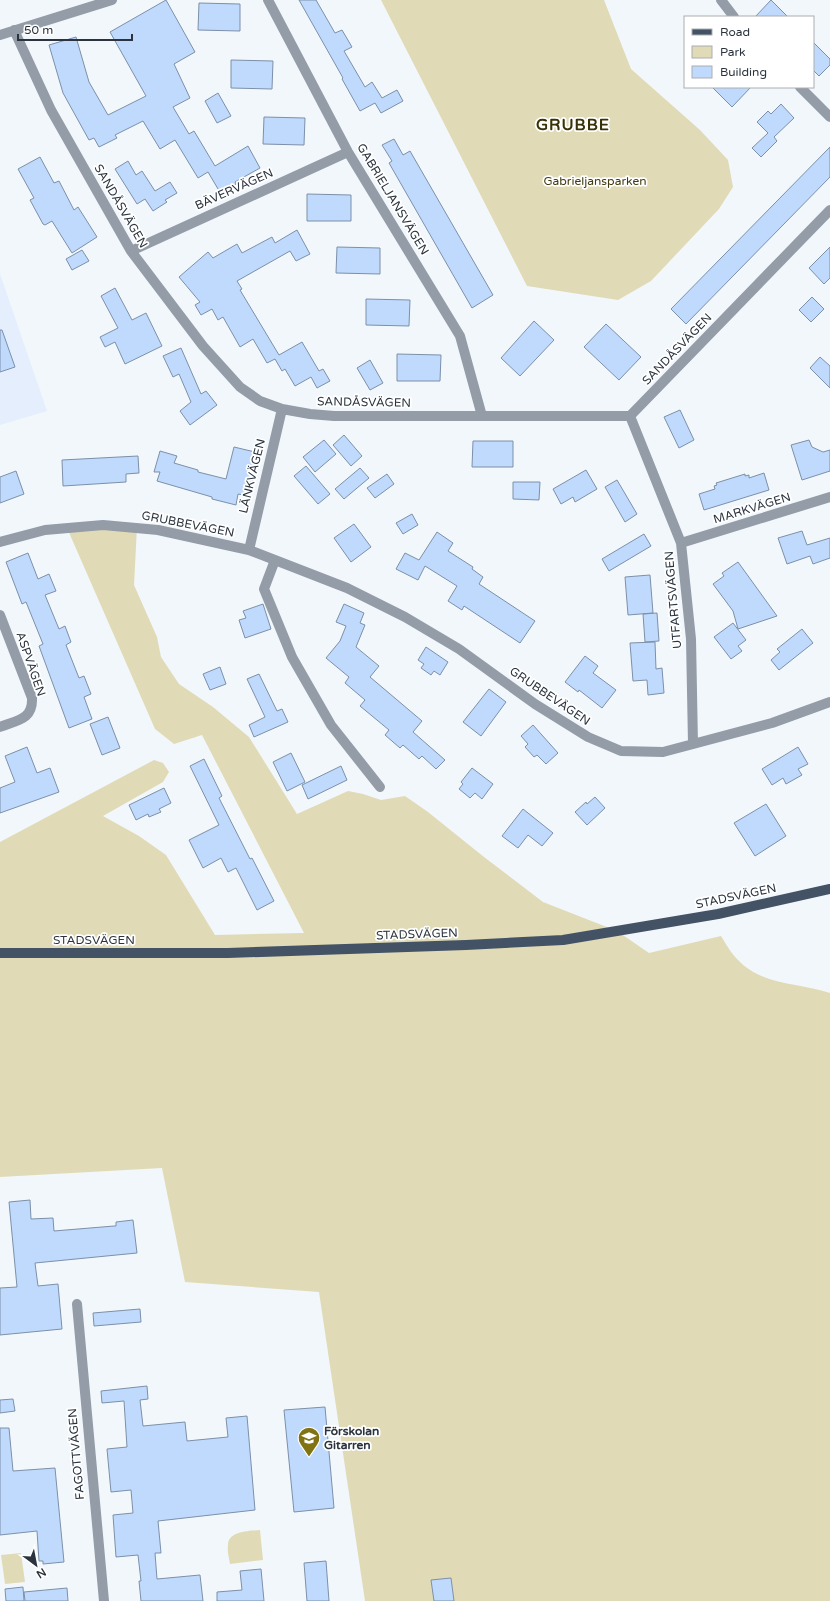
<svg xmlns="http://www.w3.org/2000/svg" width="830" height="1601" font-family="'Varela Round',sans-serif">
  <rect width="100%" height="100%" fill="#f2f7fc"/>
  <!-- built -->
  <path fill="#e4eefc" d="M0,274L47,411L0,425Z"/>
  <!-- green -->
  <path fill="#e0dbb6" d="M381,0H604L631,69L700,130L728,160L733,187L719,209L651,281L618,300L527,286Z
    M137,527L134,585L157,637L161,657L179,684L213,707L249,737L297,814L348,791L363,794L381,800L405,796L428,812L484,857L543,902L617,931L649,953L721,936C726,944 731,953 737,959C762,986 798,982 830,993V1601H365L319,1292L185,1282L162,1168L0,1177V842L154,760L163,763L169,772L163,782L103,816L139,836L166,855L215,935L304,933L202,735L174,744L155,729L67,528Z
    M260,1530L263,1560L230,1564C229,1558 227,1551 228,1545C228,1531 250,1531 260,1530Z
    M21,1553L25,1582L5,1584L1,1555Z"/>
  <!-- building -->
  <path fill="#bfdafc" stroke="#7c90a9" d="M166,0L195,52L174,64L190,98L173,107L189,134L194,131L215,166L248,146L260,168L235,182L236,184L221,194L208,172L198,178L175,140L160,149L143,121L115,135L117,138L99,147L94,138L89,140L63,93L49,45L76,37L89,82L108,115L146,96L110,32Z
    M299,0H316L335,33L342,30L352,47L344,51L365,87L372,82L382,98L397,90L403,101L381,113L375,103L360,111L342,79L343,78Z
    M771,0L788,17H755Z
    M199,3L240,4V31L198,30Z
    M813,42L830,59V65L819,76L813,70Z
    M231,60L273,61L272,89L231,88Z
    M712,87H751L732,107Z
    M218,93L231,116L217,123L205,101Z
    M781,104L794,118L774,137L777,141L761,157L752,148L768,133L757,122L768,111L771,114Z
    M264,117L305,118L304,145L263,144Z
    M394,139L403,155L410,151L493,295L472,308L389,163L392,161L382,145Z
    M830,147V177L686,324L671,309Z
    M40,157L54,183L59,181L74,210L78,207L97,237L72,253L52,221L45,225L43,224L30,200L34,198L18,169Z
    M128,161L136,175L142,171L155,191L170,182L177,193L165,200L167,202L153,211L145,199L137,204L115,169Z
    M307,194L351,195V221H307Z
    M297,230L310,254L296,261L290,251L237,281L242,289L240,290L279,355L302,342L319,371L323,369L330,381L317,388L311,377L295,386L285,369L282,371L275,359L267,363L253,339L240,347L223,317L218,320L212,309L201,315L195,305L200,302L179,277L208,252L213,258L237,244L242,253L272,237L275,243Z
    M337,247L380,248V274L336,273Z
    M830,247V278L824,284L809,268Z
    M82,250L89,261L72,270L66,259Z
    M115,288L132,320L146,313L162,346L125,364L115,342L105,347L100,337L118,328L101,296Z
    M812,297L824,309L811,322L799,310Z
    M366,299L410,300L409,326L366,325Z
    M534,321L554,340L520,376L501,358Z
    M606,324L641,357L619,380L584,347Z
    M0,330H2L15,367L0,372Z
    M181,348L201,394L206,391L217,405L190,425L180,411L191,402L179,374L173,377L163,356Z
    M397,354L441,355L440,381H397Z
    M820,357L830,366V388L810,368Z
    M370,360L383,383L370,390L357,368Z
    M680,410L694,440L679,448L664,417Z
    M344,435L362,456L351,466L333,445Z
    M324,440L336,454L315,472L303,457Z
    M809,440L812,447L823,452L830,450V471L802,480L791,445Z
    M473,441H513V467H472Z
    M234,447L255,452L253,462L257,463L249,496L238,494L236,505L212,499V497L157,481L160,472H154L160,451L177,456L174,463L198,470V472L226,479Z
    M138,456L139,473L126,474V482L63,486L62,460Z
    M306,466L330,494L318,504L294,476Z
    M360,468L369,478L344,499L335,489Z
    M586,470L597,489L575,502L573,497L561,504L553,489Z
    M16,471L24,494L0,503V477Z
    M764,473L769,490L704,510L699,494L715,489L714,486L717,485L716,483L745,474V476L749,475V478Z
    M387,474L394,484L375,498L367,488Z
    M617,480L637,514L625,522L605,487Z
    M513,482H540L539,500L513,499Z
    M412,514L418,525L403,534L396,523Z
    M354,524L371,547L351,562L334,538Z
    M802,531L807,545L830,538V558L813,564L810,556L787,564L778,538Z
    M437,532L453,543L448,551L473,567L472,569L483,577L479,584L535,621L520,643L464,606L462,610L448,601L457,586L425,566L418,580L396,569L405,553L419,560Z
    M644,534L651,546L609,571L602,559Z
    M28,553L38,579L49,574L56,591L45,595L59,629L65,626L71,642L66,645L79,678L84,676L91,694L84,697L92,719L69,728L39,646L43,644L26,602L22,604L6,562Z
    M738,562L777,616L738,629L733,611L713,584L724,576L722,573Z
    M650,575L653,613L628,615L625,577Z
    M263,604L271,629L245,638L239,620L246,618L243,611Z
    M344,604L364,613L360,623L365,625L356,647L379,666L370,677L422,721L413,732L445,760L436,769L422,756L419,759L403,745L400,748L385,735L389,730L360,706L365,700L345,683L349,677L326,658L340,641L346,626L336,622Z
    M657,613L659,641L645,642L643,614Z
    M733,623L746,640L738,646L742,651L731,659L714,637Z
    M802,629L813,643L779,670L771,660L780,652L777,649Z
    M655,642L656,669L662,668L664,693L648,695L647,680L633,681L630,643Z
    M426,647L448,662L440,675L434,671L431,675L421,668L424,664L418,660Z
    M585,656L598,666L593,673L616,690L602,708L579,690L578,692L565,682Z
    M220,667L226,684L210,690L203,674Z
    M259,674L277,711L282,709L288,722L254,737L249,725L265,717L247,679Z
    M489,689L506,702L481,736L463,722Z
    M108,717L120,748L102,755L90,724Z
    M533,725L558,753L546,764L537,755L534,757L525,747L528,744L521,736Z
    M27,747L37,773L50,768L59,792L0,813V788L15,782L5,756Z
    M798,747L808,764L798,769L802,775L786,784L783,778L772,785L762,769Z
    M291,753L305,782L287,791L273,762Z
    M204,759L222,796L219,798L250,859L252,858L274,901L257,910L236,868L228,872L221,858L203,868L189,840L219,825L190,766Z
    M341,766L347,780L308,799L302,785Z
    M472,768L493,784L482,799L475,793L470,798L459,789L463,784L461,782Z
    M164,788L171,803L159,809L161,812L149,817L148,814L136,820L129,805Z
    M595,797L605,808L587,825L575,812L586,802L587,804Z
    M766,804L786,836L755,856L734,823Z
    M523,809L553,833L542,846L528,835L518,848L502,836Z
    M30,1200L31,1219L53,1218L54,1231L114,1226H116V1222L133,1220L137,1253L35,1263L38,1286L58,1284L62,1329L0,1335V1288L17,1287L9,1202Z
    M140,1309L141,1322L94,1326L93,1313Z
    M147,1386L148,1399L140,1400L143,1426L185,1422L187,1441L228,1437L226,1418L247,1416L255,1510L158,1521L161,1553H155L157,1579L200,1575L203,1601H141L139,1581H141L138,1555L116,1557L113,1515L133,1513L131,1490L111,1492L107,1449L127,1447L124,1401L102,1403L101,1391Z
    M13,1399L15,1411L0,1413V1400Z
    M325,1407L334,1508L294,1512L284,1410Z
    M0,1428H9L13,1471L55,1468L64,1562L43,1564V1561H39L37,1531L0,1535Z
    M326,1561L329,1601H307L304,1563Z
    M261,1569L264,1601H217V1592L242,1590L240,1571Z
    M451,1578L454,1601H434L431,1580Z
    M23,1587L24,1601H6L5,1589Z
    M67,1588L68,1601H25L24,1592Z"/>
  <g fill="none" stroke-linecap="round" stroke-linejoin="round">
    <!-- minor -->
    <path stroke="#939ca7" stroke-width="10" d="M268,0L348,152L460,336L482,416
      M721,0L734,17
      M14,30L51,110L131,251L203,346L240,387L260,401L282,409L310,414L334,416H630L830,210
      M0,35L112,0
      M800,87L830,117
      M131,251L348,152
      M630,416L681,543L691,639L693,744
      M0,542L45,530L103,525L158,530L249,550L347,588L405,617L459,649L535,704L588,737L621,751L663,752L772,723L830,702
      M681,543L830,497
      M249,550L282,409
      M275,560L264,589L292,657L331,725L380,787
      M0,615L32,698C33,720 17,720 0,727
      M77,1304L104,1601"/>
    <!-- major -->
    <path stroke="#435265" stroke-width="10" d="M0,953H228L466,945L563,940L718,914L830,889"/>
  </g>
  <!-- icons -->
  <defs>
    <g id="school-pin" transform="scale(1.15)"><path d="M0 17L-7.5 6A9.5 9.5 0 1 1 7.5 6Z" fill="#807314" stroke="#fff"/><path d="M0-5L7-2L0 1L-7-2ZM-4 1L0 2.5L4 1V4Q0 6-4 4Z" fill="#fff"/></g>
  </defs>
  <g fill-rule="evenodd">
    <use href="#school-pin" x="309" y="1438"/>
  </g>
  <g text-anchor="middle" stroke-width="3.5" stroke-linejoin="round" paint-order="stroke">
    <!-- park labels -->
    <g font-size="12" fill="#423b12" stroke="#fff">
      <text x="595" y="185">Gabrieljansparken</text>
    </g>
    <!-- street labels -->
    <g font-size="12" fill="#2b343e" stroke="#fff">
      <text transform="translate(234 189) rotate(-24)" y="4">BÄVERVÄGEN</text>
      <text transform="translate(393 199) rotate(59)" y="4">GABRIELJANSVÄGEN</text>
      <text transform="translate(121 206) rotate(60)" y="4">SANDÅSVÄGEN</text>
      <text transform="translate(677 349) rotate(-46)" y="4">SANDÅSVÄGEN</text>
      <text transform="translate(364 402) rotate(1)" y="4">SANDÅSVÄGEN</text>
      <text transform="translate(252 476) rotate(-76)" y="4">LÄNKVÄGEN</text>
      <text transform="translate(752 508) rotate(-17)" y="4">MARKVÄGEN</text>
      <text transform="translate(188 524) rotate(11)" y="4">GRUBBEVÄGEN</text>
      <text transform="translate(673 600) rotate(-95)" y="4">UTFARTSVÄGEN</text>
      <text transform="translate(31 664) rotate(71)" y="4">ASPVÄGEN</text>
      <text transform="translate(550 696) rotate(34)" y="4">GRUBBEVÄGEN</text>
      <text transform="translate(736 896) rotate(-12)" y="4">STADSVÄGEN</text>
      <text transform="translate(417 934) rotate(-2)" y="4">STADSVÄGEN</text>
      <text x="94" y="944">STADSVÄGEN</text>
      <text transform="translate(76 1454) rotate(-95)" y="4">FAGOTTVÄGEN</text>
    </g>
    <!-- poi labels -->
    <g font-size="12" font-weight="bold" fill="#2b343e" stroke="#fff" text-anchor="start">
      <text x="324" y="1435">Förskolan<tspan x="324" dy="14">Gitarren</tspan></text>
    </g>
    <!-- district labels -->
    <g font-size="16" font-weight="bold" letter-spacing="1" fill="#383206" stroke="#fff">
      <text x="573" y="130">GRUBBE</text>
    </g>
  </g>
  <!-- legend -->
  <rect x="684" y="16" width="130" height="72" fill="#ffffff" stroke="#aaaeb2"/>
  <rect x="692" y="29" width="20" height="6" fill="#435265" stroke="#aaaeb2"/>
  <text x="720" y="36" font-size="12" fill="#2b343e">Road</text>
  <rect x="692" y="46" width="20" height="12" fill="#e0dbb6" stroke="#aaaeb2"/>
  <text x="720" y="56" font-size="12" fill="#2b343e">Park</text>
  <rect x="692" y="66" width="20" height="12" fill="#bfdafc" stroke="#aaaeb2"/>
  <text x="720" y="76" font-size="12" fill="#2b343e">Building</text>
  <!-- north arrow -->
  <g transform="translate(36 1565) rotate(148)" stroke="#ffffff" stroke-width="3" paint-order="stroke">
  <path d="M0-3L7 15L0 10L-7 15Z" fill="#2b343e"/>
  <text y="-6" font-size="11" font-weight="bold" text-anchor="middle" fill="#2b343e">N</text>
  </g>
  <!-- scale -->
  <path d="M18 34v6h114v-6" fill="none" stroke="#2b343e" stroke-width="2"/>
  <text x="24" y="34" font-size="12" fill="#2b343e" stroke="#ffffff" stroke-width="3" paint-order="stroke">50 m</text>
</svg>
